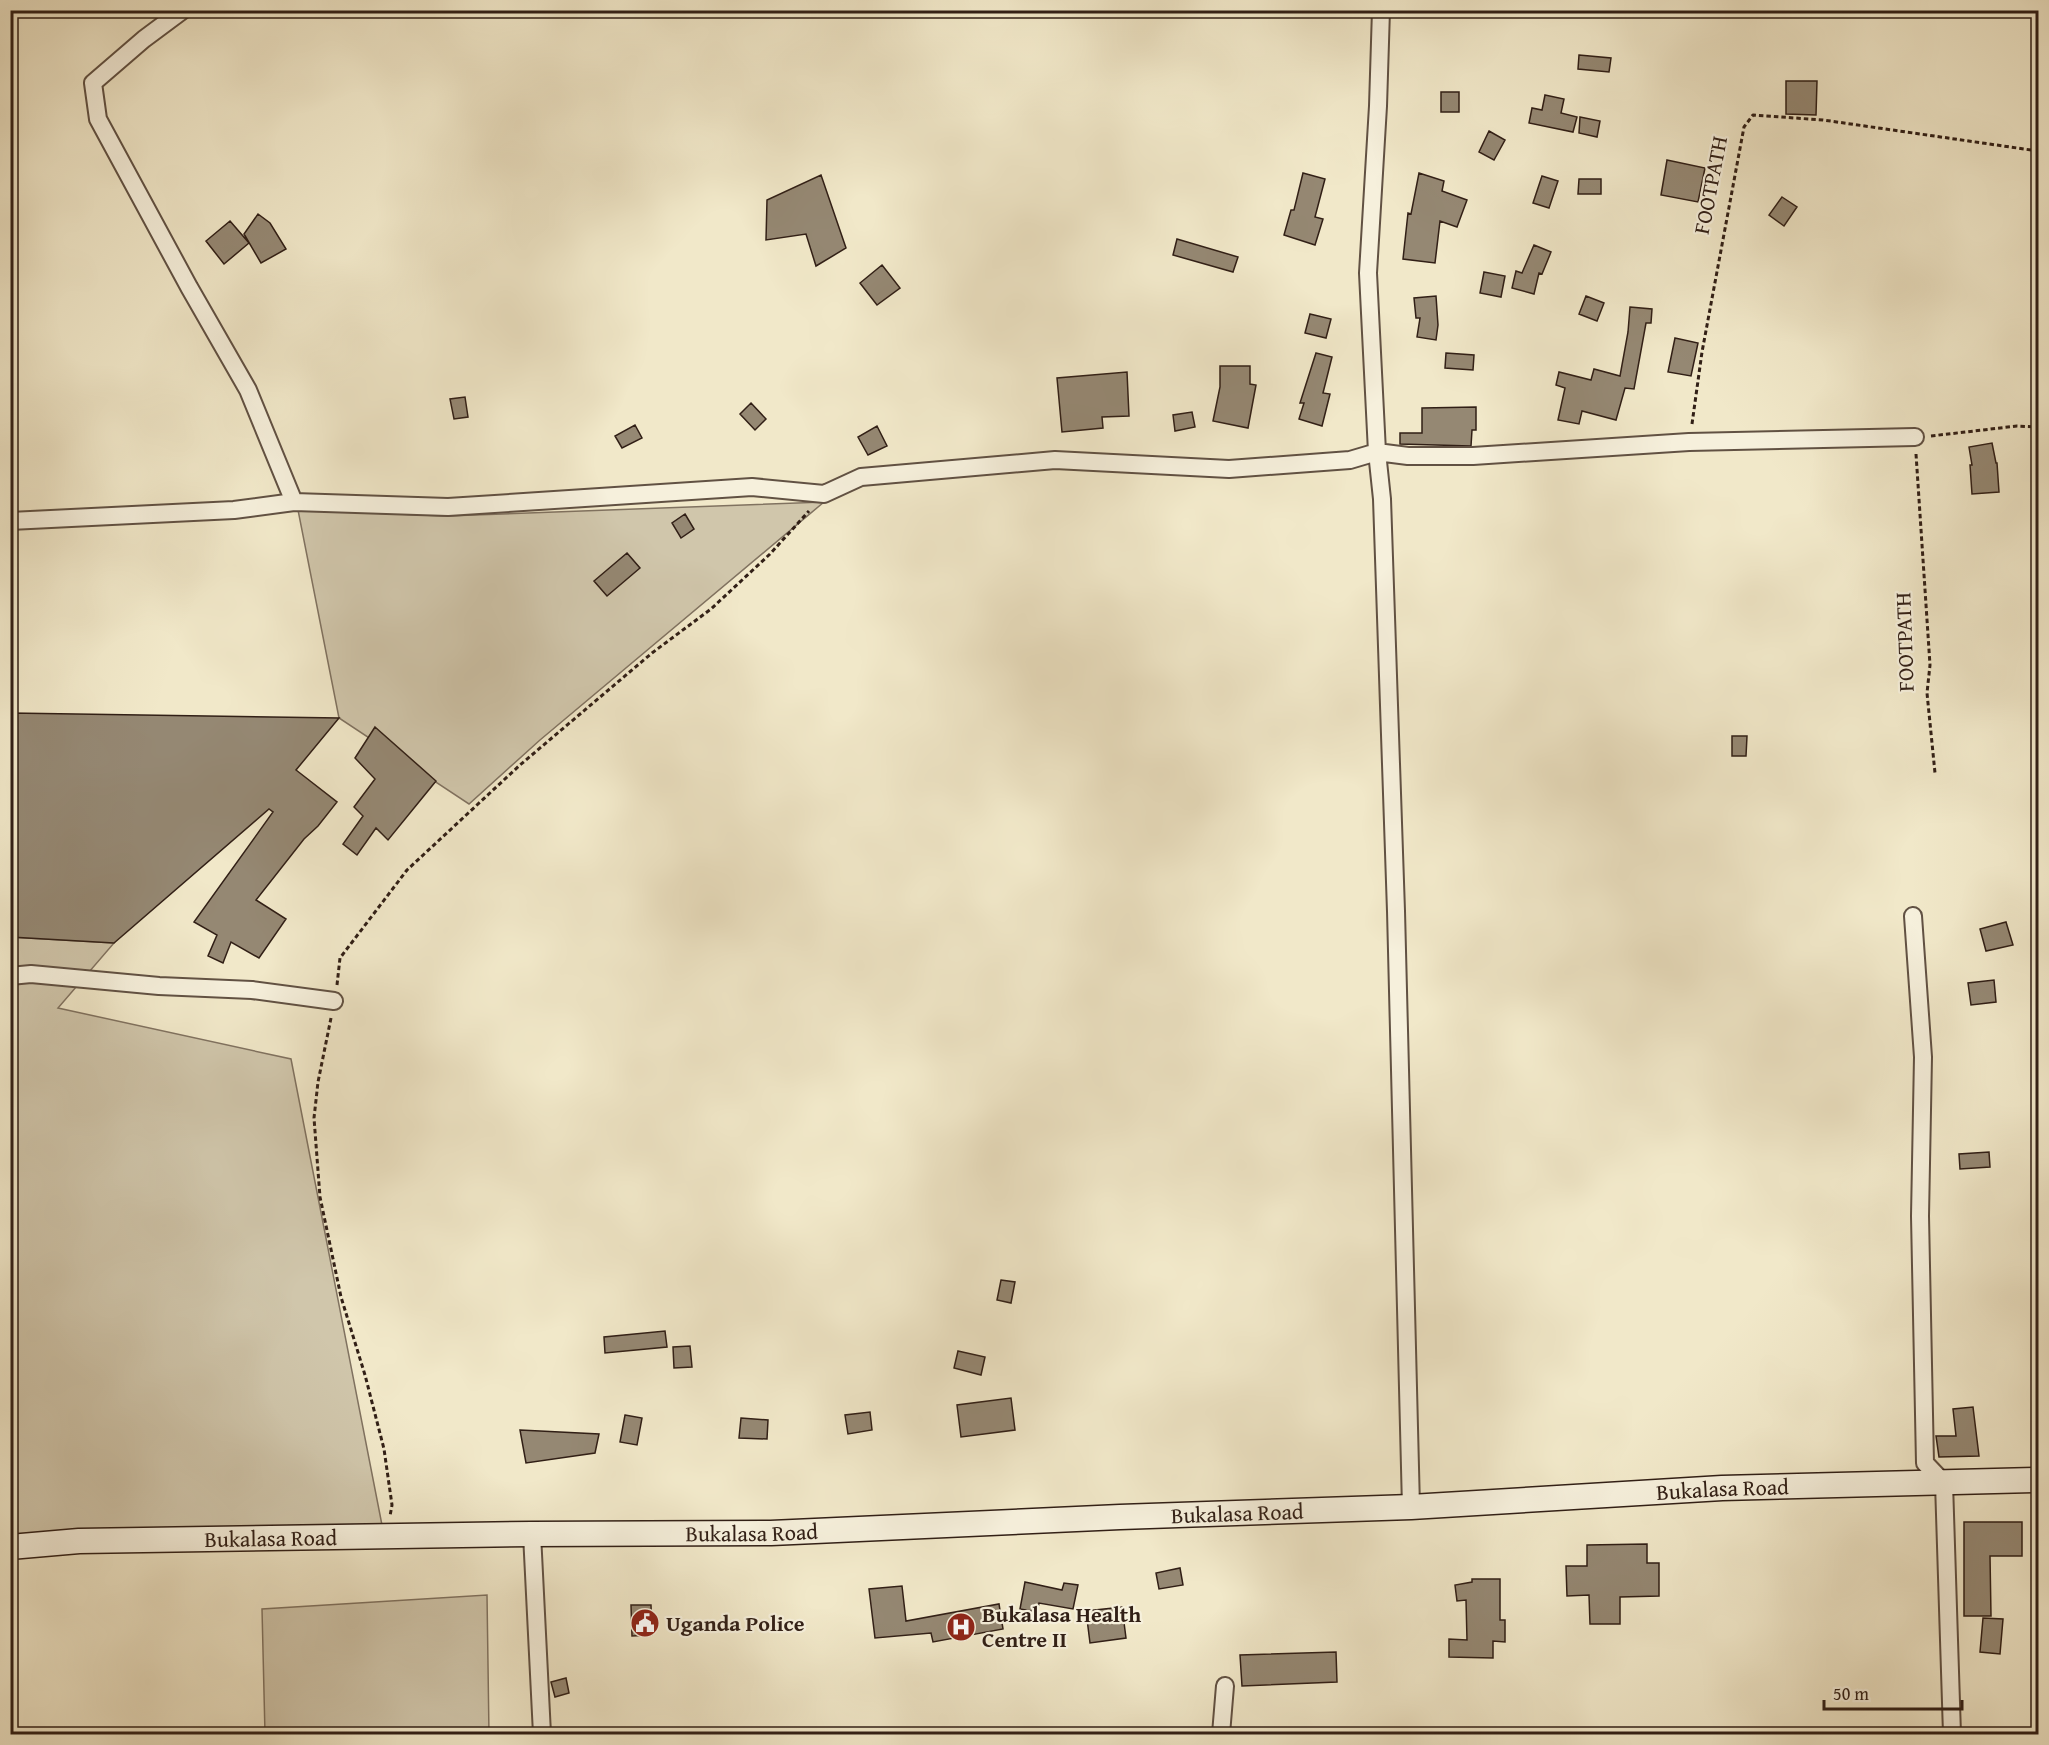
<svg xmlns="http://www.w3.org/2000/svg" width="2049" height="1745" font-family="'Gentium Book Plus',serif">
  <rect width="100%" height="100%" fill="#f1e8c9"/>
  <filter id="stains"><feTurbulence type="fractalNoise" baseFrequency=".00333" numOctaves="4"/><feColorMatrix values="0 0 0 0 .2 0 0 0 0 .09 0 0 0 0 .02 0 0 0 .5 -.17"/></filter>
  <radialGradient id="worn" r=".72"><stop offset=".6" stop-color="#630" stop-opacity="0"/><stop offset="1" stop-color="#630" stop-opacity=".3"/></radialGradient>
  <!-- green -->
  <path fill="#d0c6ab" stroke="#807260" stroke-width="1.5" d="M824,502L540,740L469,804L339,718L298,510L446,516Z
    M10,937L114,943L58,1008L291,1059L382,1525L11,1541Z
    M487,1595L489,1734H265L262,1609Z"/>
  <!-- building -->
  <path fill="#958873" stroke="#311f16" stroke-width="1.5" d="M1579,55L1611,58L1609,72L1578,69Z
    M1786,81H1817L1816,115L1786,114Z
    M1441,92H1459V112H1441Z
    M1545,95L1564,99L1561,113L1577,117L1573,132L1529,123L1532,108L1542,110Z
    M1580,117L1600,121L1597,137L1579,133Z
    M1489,131L1505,140L1494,160L1479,152Z
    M1667,160L1705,168L1698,202L1661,195Z
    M1303,173L1325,179L1315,217L1323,219L1315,245L1284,235L1291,210H1294Z
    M1419,173L1444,181L1442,191L1467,200L1457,227L1440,221L1435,263L1403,259L1408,213L1411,214Z
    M821,175L846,248L816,266L806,234L766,240L767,200Z
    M1542,176L1558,181L1549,208L1533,203Z
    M1579,179H1601V194H1578Z
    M1782,197L1797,207L1784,226L1769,215Z
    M258,214L270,223L286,249L261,263L244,234Z
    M230,221L249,243L224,264L206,241Z
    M1177,239L1238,257L1233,272L1173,255Z
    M1534,245L1551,252L1542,274L1539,273L1534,294L1512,288L1516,271L1522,273Z
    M882,265L900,288L877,305L860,283Z
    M1484,272L1505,276L1501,297L1480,293Z
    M1436,296L1438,325L1436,340L1417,337L1420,318H1416L1414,298Z
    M1586,296L1604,303L1597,321L1579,314Z
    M1630,307L1652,309L1651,323H1646L1634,389L1625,388L1616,420L1582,411L1579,424L1558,420L1565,388L1556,385L1559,372L1591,380L1594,369L1620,376L1628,332Z
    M1310,314L1331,319L1326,338L1305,333Z
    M1675,338L1698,343L1691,376L1668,372Z
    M1316,353L1332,357L1323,393L1330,394L1322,426L1299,419L1304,403H1300Z
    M1446,353L1474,355L1473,370L1445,368Z
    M1220,366H1250V384L1256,385L1248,428L1213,421L1220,387Z
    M1127,372L1129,416L1102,417L1103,428L1062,432L1057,378Z
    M465,397L468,417L454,419L450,399Z
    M751,403L766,419L755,430L740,414Z
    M1476,407V430H1472L1471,446L1400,444V433H1422V408Z
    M1192,412L1195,427L1175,431L1173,415Z
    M635,425L642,438L622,448L615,436Z
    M877,426L887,446L868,455L858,437Z
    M1992,443L1996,463H1997L1999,492L1972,494L1970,465H1972L1969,447Z
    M685,514L694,529L681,538L672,523Z
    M627,553L640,568L607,596L594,581Z
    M10,713L339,718L296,770L337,802L318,826L304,839L256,900L286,919L259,958L231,942L223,963L208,956L217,935L194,922L273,812L269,809L114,943L10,937Z
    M375,727L436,781L388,840L376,828L357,855L343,844L363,816L354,807L375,779L355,758Z
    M1732,736H1747L1746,756H1732Z
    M2006,922L2013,945L1986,951L1980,929Z
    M1994,980L1996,1002L1971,1005L1968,983Z
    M1989,1152L1990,1167L1960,1169L1959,1154Z
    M1001,1280L1015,1282L1011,1303L997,1300Z
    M665,1331L667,1347L605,1353L604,1337Z
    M690,1346L692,1367L674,1368L673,1347Z
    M958,1351L985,1357L981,1375L954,1368Z
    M1011,1398L1015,1430L961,1437L957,1405Z
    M1973,1407L1979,1456L1939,1457L1936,1436H1956L1953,1409Z
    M870,1412L872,1430L848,1434L845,1415Z
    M625,1415L642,1418L637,1445L620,1442Z
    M741,1418L768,1420L767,1439L739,1438Z
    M520,1430L599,1434L595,1453L526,1463Z
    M1964,1522H2022V1556H1990L1991,1616H1964Z
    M1647,1544V1563H1659V1596L1620,1597V1624H1590L1589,1595L1567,1596L1566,1566H1587V1545Z
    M1180,1568L1183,1585L1159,1589L1156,1573Z
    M1472,1579H1500V1620H1505V1642L1493,1641V1658L1449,1657V1639L1467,1640L1466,1600L1457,1601L1455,1585L1472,1582Z
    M1025,1582L1062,1590L1064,1583L1078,1585L1073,1609L1039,1603L1037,1612L1020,1609Z
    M902,1586L906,1621L999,1604L1003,1629L933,1642L931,1633L875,1638L869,1589Z
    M631,1605H651L652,1635L632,1636Z
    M1122,1607L1126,1638L1090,1643L1086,1611Z
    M1983,1618L2003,1619L2000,1654L1980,1652Z
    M1336,1652L1337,1682L1242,1686L1240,1655Z
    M566,1678L569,1693L555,1697L551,1682Z"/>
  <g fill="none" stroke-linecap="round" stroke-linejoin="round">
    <!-- street casing -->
    <g stroke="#615143" stroke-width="20">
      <path id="street" d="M183,10L144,39L93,83L98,119L189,287L248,390L294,502
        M1381,10L1378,106L1368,273L1377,452L1382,499L1396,911L1411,1507
        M10,521L234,510L294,502L448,507L752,487L824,494L861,477L1055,460L1229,469L1350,460L1377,452L1408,456H1473L1689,442L1915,437
        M1913,916L1923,1057L1920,1216L1925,1463L1944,1483L1952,1734
        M10,976L31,974L159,986L252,990L334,1001
        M532,1534L542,1734
        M1221,1734L1225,1686"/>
    </g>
    <!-- secondary casing -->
    <g stroke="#311f16" stroke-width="27">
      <g id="secondary">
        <path id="s1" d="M10,1547L79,1541L532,1534L771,1533L1120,1517L1411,1507L1722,1488L2038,1480"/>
      </g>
    </g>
    <!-- path -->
    <path stroke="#311f16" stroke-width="3" stroke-dasharray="4.5 3" stroke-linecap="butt" d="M1692,424L1702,352L1744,127L1753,115L1823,120L2038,151
      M1931,436L2017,426L2038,427
      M1916,454L1930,665L1927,693L1935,773
      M337,985L340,958L407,870L520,765L652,653L711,609L770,554L809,511
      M331,1018L318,1082L314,1118L320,1197L341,1297L365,1375L384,1449L392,1505L390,1516"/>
    <!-- street -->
    <use href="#street" stroke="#f6f0dc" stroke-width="16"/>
    <!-- secondary -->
    <use href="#secondary" stroke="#f6f0dc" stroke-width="24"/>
  </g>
  <!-- icons -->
  <defs>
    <g id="civic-disc" transform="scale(1.5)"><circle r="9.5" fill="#8f2418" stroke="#f6f0dc"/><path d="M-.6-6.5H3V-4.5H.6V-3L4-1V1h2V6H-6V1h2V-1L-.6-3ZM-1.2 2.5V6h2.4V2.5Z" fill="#fff"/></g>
    <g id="hospital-disc" transform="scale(1.5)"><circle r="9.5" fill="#8f2418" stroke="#f6f0dc"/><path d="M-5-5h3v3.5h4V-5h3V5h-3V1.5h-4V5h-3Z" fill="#fff"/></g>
  </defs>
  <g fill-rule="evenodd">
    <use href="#civic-disc" x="645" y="1623"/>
    <use href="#hospital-disc" x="961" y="1627"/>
  </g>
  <g text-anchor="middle" stroke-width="4.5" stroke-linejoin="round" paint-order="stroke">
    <!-- street labels -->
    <g font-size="22" fill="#311f16" stroke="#f6f0dc">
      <text transform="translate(1710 185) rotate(-79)" y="8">FOOTPATH</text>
      <text transform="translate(1904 642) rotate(-92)" y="8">FOOTPATH</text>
      <text dy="8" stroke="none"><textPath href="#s1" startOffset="1714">Bukalasa Road</textPath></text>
      <text dy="8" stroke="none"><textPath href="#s1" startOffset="1228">Bukalasa Road</textPath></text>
      <text dy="8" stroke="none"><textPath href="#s1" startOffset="742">Bukalasa Road</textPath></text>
      <text dy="8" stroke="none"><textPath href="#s1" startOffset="261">Bukalasa Road</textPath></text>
    </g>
    <!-- poi labels -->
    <g font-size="22" font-weight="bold" fill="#311f16" stroke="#f6f0dc" text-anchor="start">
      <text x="982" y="1622">Bukalasa Health<tspan x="982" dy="25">Centre II</tspan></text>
      <text x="666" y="1631">Uganda Police</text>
    </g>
  </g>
  <!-- margin -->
  <rect width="2049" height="1745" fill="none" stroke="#f1e8c9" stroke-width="36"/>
  <rect x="12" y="12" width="2025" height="1721" fill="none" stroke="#311f16" stroke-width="3"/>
  <rect x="18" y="18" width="2013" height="1709" fill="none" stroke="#311f16" stroke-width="1.5"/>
  <!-- scale -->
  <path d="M1824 1700v9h138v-9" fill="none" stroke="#311f16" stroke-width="3"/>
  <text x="1833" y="1700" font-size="18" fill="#311f16" stroke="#f6f0dc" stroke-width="4.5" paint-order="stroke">50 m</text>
  <rect width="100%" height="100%" filter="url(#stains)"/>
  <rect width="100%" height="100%" fill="url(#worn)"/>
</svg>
